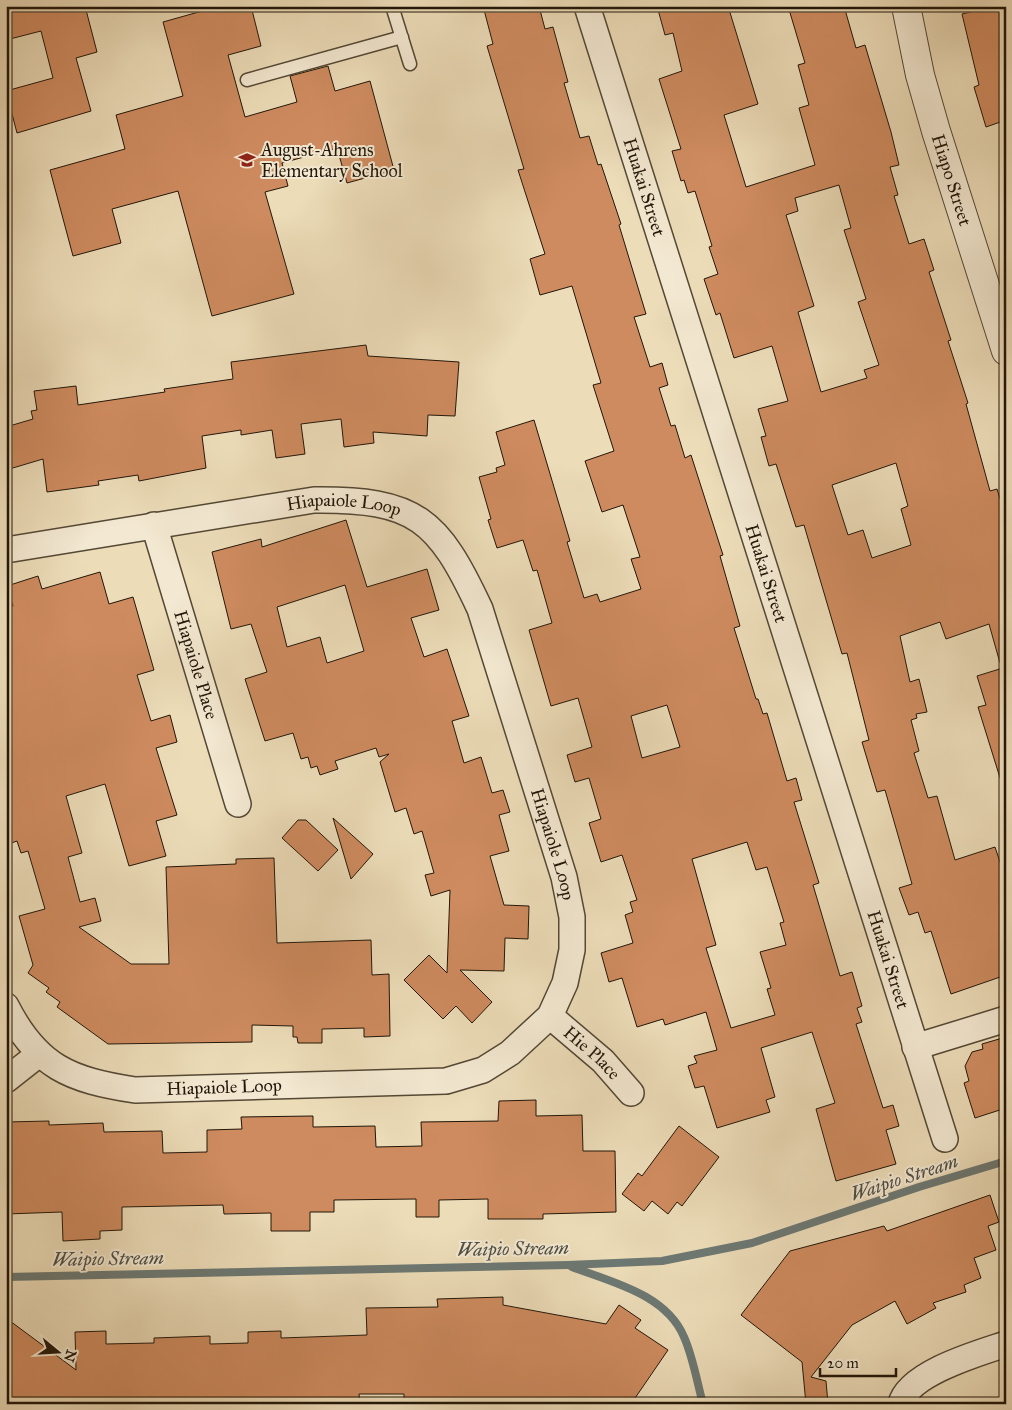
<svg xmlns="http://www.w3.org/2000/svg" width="1012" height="1410" font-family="'IM FELL Great Primer',serif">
  <rect width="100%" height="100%" fill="#ecdcb8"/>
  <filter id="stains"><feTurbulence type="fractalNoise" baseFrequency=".004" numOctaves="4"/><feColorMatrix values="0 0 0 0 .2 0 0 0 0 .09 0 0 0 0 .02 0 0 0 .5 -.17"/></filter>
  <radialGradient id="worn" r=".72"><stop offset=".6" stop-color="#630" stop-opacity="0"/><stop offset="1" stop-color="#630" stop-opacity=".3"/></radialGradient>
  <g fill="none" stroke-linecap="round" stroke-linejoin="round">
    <!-- stream -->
    <path stroke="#6c7873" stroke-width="8" d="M572,1267C611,1282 666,1294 684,1337C693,1357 697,1382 703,1404
      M6,1277L568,1265L662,1261L752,1243L919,1187L1006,1161"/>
  </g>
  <!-- building -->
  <path fill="#ce8b5f" stroke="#211609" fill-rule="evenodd" d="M6,6H85L97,52L76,58L91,111L17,133L6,91L53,78L41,31L6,40Z
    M220,6H251L261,46L228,55L245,117L297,102L290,76L328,66L335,91L370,81L394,170L347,183L337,148L282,163L288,186L265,192L294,294L212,316L178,191L112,209L121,243L73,256L50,170L125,149L116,115L183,96L163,22Z
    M483,6H539L545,29L553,27L568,82L564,83L580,138L589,136L598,165L601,164L621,224L619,225L646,314L634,317L650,367L662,363L668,385L659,388L671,426L675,425L685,458L691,455L723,555L720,556L740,626L734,628L756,699H758L763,714L767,713L787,781L796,778L802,800L794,802L819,883L813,885L840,976L852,972L862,1006L857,1008L862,1022L856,1024L883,1108L893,1105L899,1126L886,1130L896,1164L836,1181L816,1109L835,1103L812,1032L761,1048L775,1097L766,1100L770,1112L717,1128L704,1086L695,1088L688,1066L697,1063L694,1056L717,1050L706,1012L665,1025L663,1019L637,1027L622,978L609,982L601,953L633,943L625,915L633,912L630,902L637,900L622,855L601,862L589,823L601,819L589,778L575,782L567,755L592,747L578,698L551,706L529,630L552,623L537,570L533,571L523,540L497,548L488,520L491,519L479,477L497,472L496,468L505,465L496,432L534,420L570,541L567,542L584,598L597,594L600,602L641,589L631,559L640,557L623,505L602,512L585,461L614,451L593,385L601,383L572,286L540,295L530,259L545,254L518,170L524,169L487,46L493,44ZM667,705L680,747L642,758L631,716ZM747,842L756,870L767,867L784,922L780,923L786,945L760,952L771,988L767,989L775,1015L731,1028L706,948L716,945L692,859Z
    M657,6H728L758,104L724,115L746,187L815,165L799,108L809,105L798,65L805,63L788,6H844L856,48L865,45L891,132L899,165L890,167L898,195L894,196L909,244L924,239L934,270L929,272L951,340L948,341L968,403L966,404L990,491L997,489L1006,517V662L1000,663L989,624L946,639L940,622L900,636L910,682L919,679L927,712L916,714L917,718L911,720L919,751L914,753L928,798L937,796L955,860L995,847L1006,880V975L951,994L931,931L925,933L918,912L909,915L899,888L912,884L885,790L877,792L862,742L869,740L847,653L842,654L804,525L796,527L776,464L769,466L761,437L766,436L758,409L788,401L772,346L734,358L720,313L716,315L704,279L718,274L709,247L712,246L695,191L688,193L684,180L681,181L672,151L681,149L659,79L682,71L673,33L665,35ZM839,185L851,228L844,230L866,299L858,302L879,365L864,370L867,378L821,392L798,312L814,306L786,215L798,211L795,198ZM896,463L908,506L901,509L911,545L872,558L863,530L848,535L832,485Z
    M996,6H1006V120L986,127L974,87L979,85L962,14Z
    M366,345L368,356L459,362L455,416L428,415L427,436L373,432L374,443L344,447L341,419L301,424L305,454L276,458L272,430L241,435V430L202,436L206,468L139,481L138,475L98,481L99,485L47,492L43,459L6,470V427L33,419L31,411L37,410L34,391L76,386L78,405L165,392L164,389L233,379L231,362Z
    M346,520L367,587L427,569L439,610L411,618L424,657L447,649L469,716L452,721L464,763L481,757L492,793L503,790L510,812L499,815L509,851L490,856L504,905L529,906L528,939L505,938L504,971L460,970L492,1002L472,1023L456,1006L443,1019L404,980L429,955L447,973L450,890L431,896L425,875L434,873L422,831L414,834L406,808L395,812L380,762L389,754L379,757L376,748L335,761L338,769L320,775L317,766L311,768L308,757L301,759L293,733L265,741L245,679L267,672L251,624L231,629L212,552L261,539L262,547ZM345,585L364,651L327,663L320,637L287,647L277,607Z
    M100,572L109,604L133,597L154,670L137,675L151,721L170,715L177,742L156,748L177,815L156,821L166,856L129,866L105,784L66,796L82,853L68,857L80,902L95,898L101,921L79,927L131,964H169L166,867L236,864V859L274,858L277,943L371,940L372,975L389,974L390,1036L364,1037V1028L322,1029V1043H298L297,1037H293V1026L252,1025V1042L108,1044L57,1007L60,1002L46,992L49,988L28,973L33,965L19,916L45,909L28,851L21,853L17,841L6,845V608L13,606L7,586L38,576L42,589Z
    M1006,667V781H1001L978,707L986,705L977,676Z
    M333,818L373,854L351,879Z
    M298,820H306L338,850L318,871L282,838Z
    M1006,1037V1108L975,1118L964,1083L969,1081L965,1066L972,1052L983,1049L982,1044Z
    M536,1100V1116L582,1115L583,1151H615L616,1212L543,1214V1219H488V1199L439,1200V1217H416V1199L334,1200V1212H310V1231H271V1213L224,1214L223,1205L122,1207V1230L100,1231V1239L63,1241L62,1212L6,1214V1122L49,1121V1125L103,1123L104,1132L162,1131L163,1153L207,1152V1130L242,1129L241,1117L313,1116V1127L375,1126L376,1147L422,1146L421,1122L498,1121L499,1101Z
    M679,1126L719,1157L682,1206L677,1202L668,1214L652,1201L644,1211L622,1194L638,1173L642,1176Z
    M990,1195L999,1222L988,1226L996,1250L974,1258L981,1278L964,1285L966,1292L933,1303L936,1308L907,1324L895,1301L852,1325L811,1377L826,1381L828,1404H806L802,1362L741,1315L790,1251L884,1226L887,1231Z
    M503,1297V1305L606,1324L619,1305L641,1320L635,1328L668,1350L631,1404H404V1394H359L360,1404H333V1400L282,1404H6V1318L76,1370L75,1332L106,1331V1344L154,1343V1338L210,1336V1344L248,1343V1332L281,1331V1338L367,1335L366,1308L438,1307L437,1299Z"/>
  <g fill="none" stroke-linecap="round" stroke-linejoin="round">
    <!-- service casing -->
    <g stroke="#544835" stroke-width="15">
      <path id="service" d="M392,6L410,64
        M247,80L402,37"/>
    </g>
    <!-- minor casing -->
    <g stroke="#544835" stroke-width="28">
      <g id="minor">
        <path id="s1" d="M587,6L945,1139"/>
        <path id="s2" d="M154,525L238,804"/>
        <path id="s3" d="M6,550L314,500C416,499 438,519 480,609L564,877L572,917V950L565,983L550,1016L510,1053L483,1070L446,1081L135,1090C70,1080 37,1067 6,1006"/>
        <path id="s4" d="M550,1016L603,1061L631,1093"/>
        <path d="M915,1047L1006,1019"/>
        <path d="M6,1080L39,1054"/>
        <path d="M901,1404C908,1373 979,1353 1006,1344"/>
      </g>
    </g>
    <!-- tertiary casing -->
    <g stroke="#544835" stroke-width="30">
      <g id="tertiary">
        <path id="s5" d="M906,6L920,75L936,131L1006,351"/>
      </g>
    </g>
    <!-- service -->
    <use href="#service" stroke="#f3e8d1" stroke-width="12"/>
    <!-- minor -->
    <use href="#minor" stroke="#f3e8d1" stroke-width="25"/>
    <!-- tertiary -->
    <use href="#tertiary" stroke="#f3e8d1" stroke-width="28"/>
  </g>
  <!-- icons -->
  <defs>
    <g id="school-bare" transform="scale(1.35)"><path d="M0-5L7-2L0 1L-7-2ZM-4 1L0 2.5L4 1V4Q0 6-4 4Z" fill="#8f2418" stroke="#f3e8d1" stroke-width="2.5" paint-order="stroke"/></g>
  </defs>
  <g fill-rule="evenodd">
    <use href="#school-bare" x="247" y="160"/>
  </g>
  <g text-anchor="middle" stroke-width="4" stroke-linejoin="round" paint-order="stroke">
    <!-- poi labels -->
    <g font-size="18" fill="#211609" stroke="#f3e8d1" text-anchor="start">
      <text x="261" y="156">August-Ahrens<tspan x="261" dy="21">Elementary School</tspan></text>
    </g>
    <!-- street labels -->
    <g font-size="18" fill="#211609" stroke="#f3e8d1">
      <text dy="6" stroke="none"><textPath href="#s5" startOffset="180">Hiapo Street</textPath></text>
      <text dy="6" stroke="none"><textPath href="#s1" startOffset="190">Huakai Street</textPath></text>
      <text dy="6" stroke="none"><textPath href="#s3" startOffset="342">Hiapaiole Loop</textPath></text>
      <text dy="6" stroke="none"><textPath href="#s1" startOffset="595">Huakai Street</textPath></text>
      <text dy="6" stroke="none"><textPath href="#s2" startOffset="146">Hiapaiole Place</textPath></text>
      <text dy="6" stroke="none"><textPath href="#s3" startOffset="776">Hiapaiole Loop</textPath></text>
      <text dy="6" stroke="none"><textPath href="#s1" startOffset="1000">Huakai Street</textPath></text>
      <text dy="6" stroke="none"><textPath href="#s4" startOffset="56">Hie Place</textPath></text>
      <text transform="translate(224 1087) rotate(-2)" y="6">Hiapaiole Loop</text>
    </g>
    <!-- water labels -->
    <g font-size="19" font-style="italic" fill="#4d4f47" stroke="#f3e8d1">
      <text transform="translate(904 1177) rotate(-18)" y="7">Waipio Stream</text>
      <text transform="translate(513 1248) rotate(-1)" y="7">Waipio Stream</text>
      <text transform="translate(108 1258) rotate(-1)" y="7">Waipio Stream</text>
    </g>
  </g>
  <!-- margin -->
  <rect width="1012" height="1410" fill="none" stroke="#ecdcb8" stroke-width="25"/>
  <rect x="8" y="8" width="997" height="1395" fill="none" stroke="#211609" stroke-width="2.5"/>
  <rect x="12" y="12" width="987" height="1385" fill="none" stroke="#211609"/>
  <!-- north arrow -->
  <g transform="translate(58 1352) rotate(108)" stroke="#f3e8d1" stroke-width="4" paint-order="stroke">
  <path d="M0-4L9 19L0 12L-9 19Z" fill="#211609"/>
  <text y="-8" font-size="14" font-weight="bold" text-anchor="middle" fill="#211609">N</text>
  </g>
  <!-- scale -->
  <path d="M820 1368v8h76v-8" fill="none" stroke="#211609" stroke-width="2.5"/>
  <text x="827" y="1368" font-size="15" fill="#211609" stroke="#f3e8d1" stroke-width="4" paint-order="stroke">20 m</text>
  <rect width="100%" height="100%" filter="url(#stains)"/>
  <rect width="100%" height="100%" fill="url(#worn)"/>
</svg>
